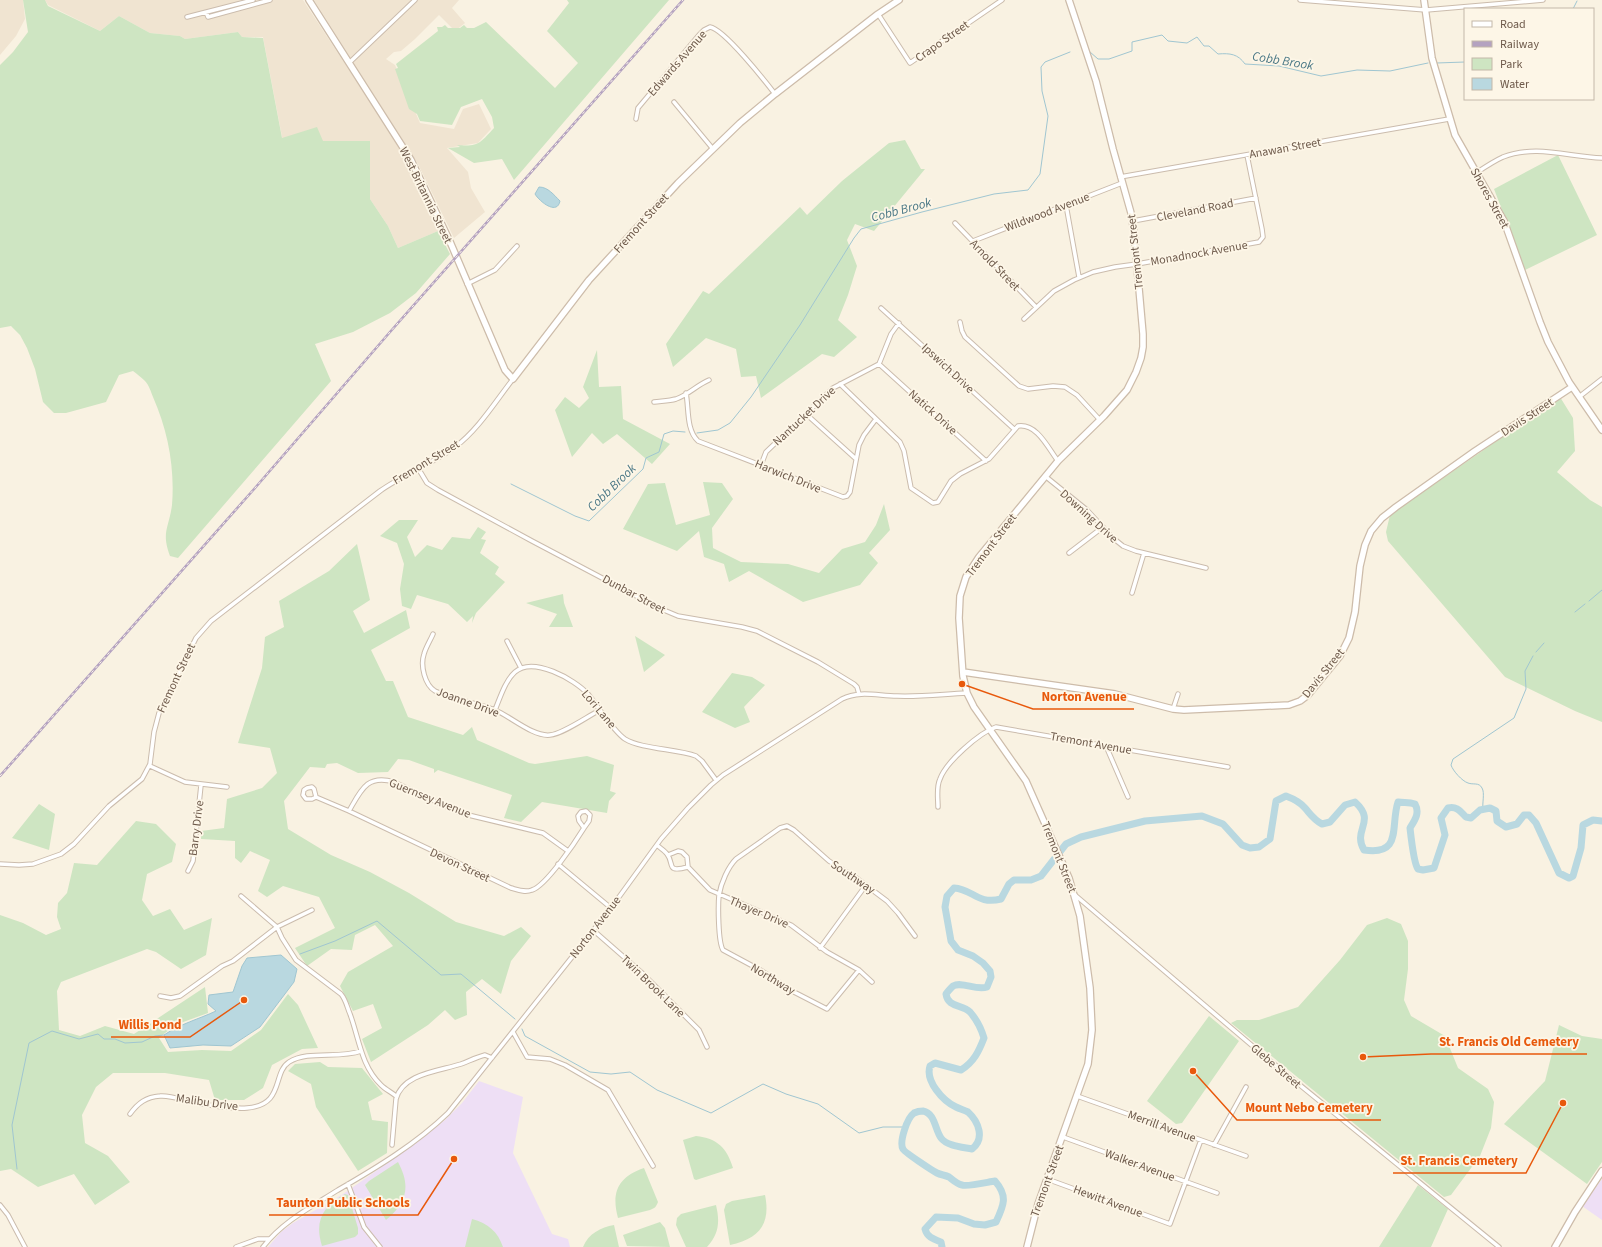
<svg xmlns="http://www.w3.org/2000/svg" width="1602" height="1247" font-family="'Source Sans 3',sans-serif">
  <rect width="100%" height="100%" fill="#f9f2e2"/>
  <!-- residential -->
  <path fill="#f0e4d1" d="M0,0H23L25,19L16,36L0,55Z
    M45,0H303L391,134L411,170L438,231L398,248L388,226L370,199V141L283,142L263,37H242L238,32L185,39L180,36L150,33L119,16L100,31L48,5Z
    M314,0H459L452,8L465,23L455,31L439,15L415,39L401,51L394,52L386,59L395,65L420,123L454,129L463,109L479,104L491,129L478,143L447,148L468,172L471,188L485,212L454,238L418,164Z"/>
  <!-- education -->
  <path fill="#eedff5" d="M479,1081L523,1097L513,1153L552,1234L568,1239L570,1247H268L281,1232L293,1223L343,1194L419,1141L445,1120L462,1103Z
    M1602,1179V1220L1582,1206Z"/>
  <!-- green -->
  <path fill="#cee5c2" d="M23,0H45L48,6L100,31L119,16L150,33L180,36L185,39L238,32L242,37L263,38L282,138L317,127L323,141H370V199L388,226L398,248L438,231L450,254L416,293L390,313L353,332L315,344L331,381L178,558L170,556C161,532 169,528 172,505C175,468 168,431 153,397C151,392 149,385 145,381C141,377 137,374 133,371L119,375L106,402L66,413H54L43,402L35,369L27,348L20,335L11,326L0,328V65L13,52L28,32Z
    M567,0H669L514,180L502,159L474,163L448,148L460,147L457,145C479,147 480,143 494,128L492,117L482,99L461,107L452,125L420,121L417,114L409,109L395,69L398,68L396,64L438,31L437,27H442L445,25L448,28H460L464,25L467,28H474L486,22L555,88L578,63L547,31L569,3Z
    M905,140L921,169H925L874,231L855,224L847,240L857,266L848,295L838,320L857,337L834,357L822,354L761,398L756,376L741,377L736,349L706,338L673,367L666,344L703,291L709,294L800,207L807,215L842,181L889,143Z
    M1558,155L1597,235L1525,270L1494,189Z
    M597,350L599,387L621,386L623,419L670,444L652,464L617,434L603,444L592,433L572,457L555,410L565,397L579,408L589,398L583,387Z
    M1560,397L1573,418L1575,451L1557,472L1590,500L1602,507V722L1575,711L1505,677L1388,541L1386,532L1390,515Z
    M703,482L722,483L733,499L712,528L713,548L741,562L788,564L819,573L842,549L865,542L876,525L884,504L890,530L869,553L878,563L860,585L803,602L749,571L729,582L724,564L704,557L699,531L677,551L623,529L648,484L665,483L676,525L710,515Z
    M399,520H418L407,537L415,557L427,545L442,550L452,537L470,539L478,527L486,532L481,539L486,540L480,553L499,567L495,574L505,582L476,613L472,623L473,616L467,622L448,604L417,595L411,609L402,606L400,589L404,564L397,543L380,536Z
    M357,544L370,600L353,611L364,633L406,610L410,628L371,650L386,681H393L408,717L463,735L472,727L477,740L529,763L535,764L587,756L614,765L610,791L616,793L609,801L607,813L542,802L521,822L504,818L512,795L438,770L434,773V769L409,760L398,759L388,772L358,773L337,763L327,764L325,768L310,767L284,801L288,829L331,855L370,872L409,893L456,922L504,936L521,927L531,936L511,961L501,994L482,979L466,992L467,1015L455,1020L445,1010L428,1025L371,1062L362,1039L382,1028L373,1004L353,1011L340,986L348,972L393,946L375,925L355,935L352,950L331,949L307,966L295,948L335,928L319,897L283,886L267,897L258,891L270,860L250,851L241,863L235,858V841L201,839V831L224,828L227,799L262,788L277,773L270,748L238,743L262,668L265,637L284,627L279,601L329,571Z
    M563,594L564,603L573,627H549L557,614L526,603Z
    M635,636L665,655L644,672Z
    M732,673L752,677L765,685L744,707L750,722L735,728L702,712Z
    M39,804L55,814L49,850L12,838Z
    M136,821L156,824L176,844L172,862L147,874L142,900L153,916L170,909L184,930L212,918L206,955L181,969L156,952L147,949L61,982L57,991L59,1030L80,1036L105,1026L134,1034L205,987L208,1013L175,1025L159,1038L168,1052L202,1050L231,1051L261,1030L288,994L298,1005L318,1048L302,1049L272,1065L263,1088L244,1100H215L209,1080L165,1073H113L96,1087L82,1115L85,1143L108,1156L130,1182L95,1205L74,1174L38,1187L11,1169L0,1171V915L23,923L46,935L61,929L57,917L58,903L67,893L74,863L97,865Z
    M1387,918L1401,924L1408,941V969L1404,1000L1411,1016L1445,1036L1458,1068L1488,1089L1494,1102L1491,1128L1480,1156L1451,1195L1444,1197L1231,1023L1237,1020H1259L1298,1007L1340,960L1367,925Z
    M1209,1016L1239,1041L1182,1123L1176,1124L1147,1101Z
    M1559,1025L1582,1036L1602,1039V1162L1587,1184L1504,1124L1545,1081Z
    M320,1062L328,1067L362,1068L383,1094L368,1102L372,1120L388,1122L387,1153L358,1171L316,1107L311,1084L288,1071L295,1064Z
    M696,1136C717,1138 727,1148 733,1168L696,1180L694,1179L683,1140Z
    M398,1162C411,1186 407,1203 386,1220L365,1185L369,1181Z
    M644,1168L658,1202C656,1207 655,1208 650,1210L618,1218C611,1192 618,1177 644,1168Z
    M1418,1185L1448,1209L1431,1247H1379Z
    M345,1194L348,1195L358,1228V1234L355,1237L322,1246C314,1221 323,1206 345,1194Z
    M765,1195C771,1224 759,1239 730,1245L724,1210L726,1204L732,1201Z
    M716,1205C720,1222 719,1234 707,1247H686L676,1225L677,1218L681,1214Z
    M472,1219C488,1223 498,1232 503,1247H465Z
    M660,1222L665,1228L670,1247L627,1246L623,1235Z
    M614,1225L619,1247H583C588,1234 601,1227 614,1225Z"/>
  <!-- water -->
  <path fill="#b9d8e0" stroke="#a0c6d1" d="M539,187C548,187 554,195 560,201C557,216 539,201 535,194Z
    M281,955L297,969L294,982L260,1027L231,1046L203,1045L170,1048L164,1035C180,1024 199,1019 216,1011L208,1004L209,995L233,992L242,966L247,958Z"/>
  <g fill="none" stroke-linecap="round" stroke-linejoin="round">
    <!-- stream -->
    <path stroke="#a0c6d1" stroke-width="1" d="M1573,9L1577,1
      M1090,52L1098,59H1109L1132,51V42L1162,35L1168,41L1187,43L1197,37L1204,46H1209L1218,54C1230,53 1238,54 1245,64L1279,66L1321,76L1357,70L1390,71L1428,63
      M1437,63L1465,62
      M697,433L718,430L730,423L751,397L800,325L854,238L861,229L922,212L994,194L1028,190L1040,174L1048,116L1042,91L1041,67L1045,62L1070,52
      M511,484L575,516L589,521L643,469L646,458L659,452L664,434L673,431L685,432
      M1589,601L1602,590
      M1575,612L1585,604
      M1536,652L1544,643
      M1483,809C1482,803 1485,793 1482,788C1479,782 1473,785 1468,783C1462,781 1453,771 1451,765L1453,759L1514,718L1526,689L1525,671L1533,656
      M300,954L335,941L377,921L441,975L461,974L515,1019
      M522,1029L525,1036L590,1072L611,1074L630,1072L657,1090L711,1113L763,1084L786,1094L818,1104L859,1133L883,1127H906
      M17,1169L12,1125L29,1043L52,1031L79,1039L98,1034L104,1039H115L125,1043L142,1042L155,1036L164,1035"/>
    <!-- river -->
    <path stroke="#b9d8e0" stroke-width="7" d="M942,1247L941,1242C933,1239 927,1237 925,1229L936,1217L958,1218L974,1224L985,1225L996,1222C1004,1205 1008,1196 995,1181C988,1182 967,1187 962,1185C957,1184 953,1180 949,1177C945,1175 941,1175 937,1173C933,1171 904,1152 903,1149C899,1142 907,1118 914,1113C916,1112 920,1111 923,1111C935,1113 935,1130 941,1138C947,1146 962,1147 972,1149C985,1139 979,1122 968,1112C964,1110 960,1109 956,1107C943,1101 925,1081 930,1066L935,1063L961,1070C974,1062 979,1051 984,1038C981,1028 977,1020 970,1012C962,1004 948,1008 946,994C948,991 951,988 953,986C962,981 976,991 987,987L991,977L990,971L983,963L973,956L958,950L951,941L945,907L947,896L954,888C973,889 977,905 1001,899L1009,884L1014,880H1031L1041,876L1066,844L1081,837L1145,821L1202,816L1223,824L1242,845L1250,848L1259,847L1270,839L1276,801L1286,796C1294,799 1300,802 1305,808C1311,815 1314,820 1322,824L1330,822L1345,805L1355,802C1377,822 1352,829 1364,850C1403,856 1390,826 1398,802C1404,803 1409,802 1415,804C1420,813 1415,820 1410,828C1411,837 1414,864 1418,869L1423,870L1434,868L1445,835L1441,818L1448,808C1457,806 1460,811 1466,817L1471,818L1480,810L1490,808L1496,811L1497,821L1506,827L1517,824L1524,815H1529L1536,823L1559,873L1569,878L1573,876L1581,848L1583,825L1593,820L1602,821"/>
    <!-- street casing -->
    <g stroke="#cbbcad" stroke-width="5.5">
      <path id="street" d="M1300,0L1426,10L1543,0
        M206,12L208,17L270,0
        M878,14L910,63L1002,0
        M187,17L253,0
        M350,62L415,0
        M674,102L713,149
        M636,119L638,108L699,35L704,30L710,27C724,29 765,81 775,94
        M1476,173C1485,167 1494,161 1503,157C1536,144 1569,157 1602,158
        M1120,177L1449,119
        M1066,205L1079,277
        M1133,221L1256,198
        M955,223L1036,307
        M973,241L1122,183
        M467,284L495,270L517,246
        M881,308L1014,429
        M1024,319L1054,291L1074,280L1093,272L1115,267L1137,264L1259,242L1263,237L1262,229L1247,155
        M960,322L962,331L965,337L1019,386L1028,389L1053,386L1065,387L1077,395L1100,420
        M879,364L986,461
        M840,384L900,442L904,451L911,488L933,503L938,502L951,481L960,474L989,459L1018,426C1037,423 1048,448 1058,461
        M686,393C689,408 686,430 698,441L843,497L847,496L850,492L859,445L864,435L876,419
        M1579,397L1602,379
        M654,402C661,401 669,401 676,399C688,395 697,385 709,380
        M806,414L856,459
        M761,465L766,452L833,388L879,364L891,334L899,323
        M418,468L427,483L438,490L532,541L659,608L678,616L742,627L757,631L818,662L854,684L857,687L859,694
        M1045,476L1087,510L1113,538L1123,546L1136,551L1206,568
        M1069,553L1103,527
        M1132,593L1144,553
        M433,634C430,641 426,647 424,654C420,666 425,685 435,691C454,700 475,702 495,710C510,716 533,737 550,735C563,734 588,716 600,710
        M507,641L521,668
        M1173,709L1178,694
        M495,710C500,698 505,681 515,672C533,656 574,679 588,694C598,706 613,731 625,739C641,749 677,749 696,756L702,761L716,780
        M1106,746L1128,797
        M150,766L185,782L227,787
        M316,797L314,789L312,787L307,788L304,790L303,795L306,799H312L316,797L349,811L511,888C518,890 525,893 532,890C546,886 576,841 584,828L579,821L578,816L581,812L586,811L590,815L589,821L584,828
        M938,807C938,798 936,787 940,779C946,762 979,733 996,727L1228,767
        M349,811C361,790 367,774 394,782L460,813L543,833L568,851
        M657,845C660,848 665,851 667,854C675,864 665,873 688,867
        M668,855L678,851L682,852L687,857L688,867L710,890L791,925L827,952L859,970L872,982
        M0,864L19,865L33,864L61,854L74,844L109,806L142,779L150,764L154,732L159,713L196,638L211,621L380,491C404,474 432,464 455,447C478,430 495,402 513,379
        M558,864L611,908
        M188,871L193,861L201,785
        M1075,895L1269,1060L1499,1247
        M241,896L277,927L282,938L296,960L341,994C346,1000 347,1007 350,1014C359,1038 361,1066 381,1085C385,1089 391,1092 396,1096
        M593,930L641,972L699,1030L707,1047
        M820,948L866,885
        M859,970L827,1009L794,992L762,971L723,950C718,942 718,905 719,895C721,883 728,867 736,859L780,828L787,826L794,830L829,861L855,877L887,901L898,913L915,936
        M160,996L171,998L180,996L222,966L233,961L277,927L312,910
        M513,1032L527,1057L550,1059L565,1065L608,1090L653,1166
        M1077,1096L1246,1156
        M130,1114C138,1103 146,1097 160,1096C170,1095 183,1100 193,1102C208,1105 232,1109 247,1108C285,1105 272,1073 289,1062C308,1050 339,1059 361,1051
        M1063,1137L1217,1193
        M392,1145L396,1099C403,1073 440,1071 461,1064C469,1061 477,1057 485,1055L492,1058
        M1214,1145L1246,1087
        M1047,1179L1170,1224L1201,1140
        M348,1184L364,1227L380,1247
        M0,1205L8,1215L25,1247
        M236,1247L258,1239H269
        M263,1247C282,1222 311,1207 338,1190C376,1168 416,1144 448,1113L611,908L661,839L688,808L711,785L723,775L842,699C860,690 878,696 897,696C920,697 944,694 967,693"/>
    </g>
    <!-- secondary casing -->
    <g stroke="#cdbcaa" stroke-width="8">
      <path id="secondary" d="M309,0L411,160L451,244L505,370L513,379L589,280L678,183L740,123L775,94L878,14L899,0
        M1424,0L1432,58L1455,135L1504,221L1540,322L1548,342L1569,382L1602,430
        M963,672L1115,694L1173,709L1184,710L1289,705L1300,701L1308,695L1340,656L1349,638L1355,612L1360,566L1365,545L1371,531L1382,518L1396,507L1475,451L1572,387
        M1027,1247L1038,1204L1088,1064L1092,1030L1090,988L1080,916L1069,878L1026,781L974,707L967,693L963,676L959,618L960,596L966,577L979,557L1058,461L1104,416L1127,390L1136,372L1141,358L1143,347V334L1134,232L1131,213L1113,149L1096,81L1069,0
        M1555,1247L1575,1212L1602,1171"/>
    </g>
    <!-- street -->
    <use href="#street" stroke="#fff" stroke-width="3.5"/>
    <!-- secondary -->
    <use href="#secondary" stroke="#fff" stroke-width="5.5"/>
    <!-- rail casing -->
    <g stroke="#b4a2c0" stroke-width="2.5">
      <path id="rail" d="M0,776L255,488L390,332L683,0"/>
    </g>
    <!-- rail -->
    <use href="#rail" stroke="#fdf6e7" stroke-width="1" stroke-dasharray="3" stroke-linecap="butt"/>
  </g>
  <g text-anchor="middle" stroke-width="3.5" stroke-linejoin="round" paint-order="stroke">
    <!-- street labels -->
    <g font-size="12" fill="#6e5a4b" stroke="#fdf6e7">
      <text transform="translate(942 41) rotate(-35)" y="4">Crapo Street</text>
      <text transform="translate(677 63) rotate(-49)" y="4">Edwards Avenue</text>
      <text transform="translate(1285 148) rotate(-10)" y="4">Anawan Street</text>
      <text transform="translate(426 195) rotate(64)" y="4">West Britannia Street</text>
      <text transform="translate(1490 198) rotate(61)" y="4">Shores Street</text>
      <text transform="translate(1195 210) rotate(-11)" y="4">Cleveland Road</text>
      <text transform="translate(1047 212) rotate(-21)" y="4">Wildwood Avenue</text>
      <text transform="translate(641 223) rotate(-48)" y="4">Fremont Street</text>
      <text transform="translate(1135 252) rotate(-96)" y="4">Tremont Street</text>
      <text transform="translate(1199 253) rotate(-10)" y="4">Monadnock Avenue</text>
      <text transform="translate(995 265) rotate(46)" y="4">Arnold Street</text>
      <text transform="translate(948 368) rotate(43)" y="4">Ipswich Drive</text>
      <text transform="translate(933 412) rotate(42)" y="4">Natick Drive</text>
      <text transform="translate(804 416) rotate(-43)" y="4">Nantucket Drive</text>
      <text transform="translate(1527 417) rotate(-33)" y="4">Davis Street</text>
      <text transform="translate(426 462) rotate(-31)" y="4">Fremont Street</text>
      <text transform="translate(788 476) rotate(22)" y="4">Harwich Drive</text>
      <text transform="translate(1089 516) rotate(42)" y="4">Downing Drive</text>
      <text transform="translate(991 545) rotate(-53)" y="4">Tremont Street</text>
      <text transform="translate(634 594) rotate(28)" y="4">Dunbar Street</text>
      <text transform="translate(1323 673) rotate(-51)" y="4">Davis Street</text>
      <text transform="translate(176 678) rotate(-65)" y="4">Fremont Street</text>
      <text transform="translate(468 702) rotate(20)" y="4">Joanne Drive</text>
      <text transform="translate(599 709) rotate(50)" y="4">Lori Lane</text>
      <text transform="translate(1091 743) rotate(10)" y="4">Tremont Avenue</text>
      <text transform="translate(430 798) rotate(22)" y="4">Guernsey Avenue</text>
      <text transform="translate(196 828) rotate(-83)" y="4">Barry Drive</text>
      <text transform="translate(1059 857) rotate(68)" y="4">Tremont Street</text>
      <text transform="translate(460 865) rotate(25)" y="4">Devon Street</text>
      <text transform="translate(853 877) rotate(34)" y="4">Southway</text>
      <text transform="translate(759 912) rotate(23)" y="4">Thayer Drive</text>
      <text transform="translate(595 927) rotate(-52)" y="4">Norton Avenue</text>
      <text transform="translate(773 979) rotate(31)" y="4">Northway</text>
      <text transform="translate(653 986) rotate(44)" y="4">Twin Brook Lane</text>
      <text transform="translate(1276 1066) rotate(40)" y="4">Glebe Street</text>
      <text transform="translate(207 1102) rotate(8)" y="4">Malibu Drive</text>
      <text transform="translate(1162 1126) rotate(20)" y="4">Merrill Avenue</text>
      <text transform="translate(1140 1165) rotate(20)" y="4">Walker Avenue</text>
      <text transform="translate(1047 1181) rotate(-70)" y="4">Tremont Street</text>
      <text transform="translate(1108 1201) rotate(20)" y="4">Hewitt Avenue</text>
    </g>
    <!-- water labels -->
    <g font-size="13" font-style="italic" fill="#4b7886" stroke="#fdf6e7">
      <text transform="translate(1283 60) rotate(9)" y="5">Cobb Brook</text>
      <text transform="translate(901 209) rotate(-15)" y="5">Cobb Brook</text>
      <text transform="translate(611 487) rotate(-44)" y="5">Cobb Brook</text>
    </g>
  </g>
  <!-- callouts -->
  <path fill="none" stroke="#e8590c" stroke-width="1.5" d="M962 684L1033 709H1134M244 1000L190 1037H111M1363 1057L1431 1054H1587M1193 1071L1237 1120H1381M1563 1103L1526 1173H1393M454 1159L418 1215H269"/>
  <g fill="#e8590c" stroke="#fdf6e7" stroke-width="1.5">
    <circle cx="962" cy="684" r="4"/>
    <circle cx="244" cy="1000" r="4"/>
    <circle cx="1363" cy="1057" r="4"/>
    <circle cx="1193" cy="1071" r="4"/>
    <circle cx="1563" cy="1103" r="4"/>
    <circle cx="454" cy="1159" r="4"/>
  </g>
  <g font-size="13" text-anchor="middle" font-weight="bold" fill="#e8590c" stroke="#fdf6e7" stroke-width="3.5" stroke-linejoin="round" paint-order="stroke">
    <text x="1084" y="701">Norton Avenue</text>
    <text x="150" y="1029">Willis Pond</text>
    <text x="1509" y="1046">St. Francis Old Cemetery</text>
    <text x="1309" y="1112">Mount Nebo Cemetery</text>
    <text x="1459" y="1165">St. Francis Cemetery</text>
    <text x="343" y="1207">Taunton Public Schools</text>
  </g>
  <!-- legend -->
  <rect x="1464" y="8" width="130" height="92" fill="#fdf6e7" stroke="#c4b8a9"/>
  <rect x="1472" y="21" width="20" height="6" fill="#ffffff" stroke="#c4b8a9"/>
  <text x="1500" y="28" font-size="12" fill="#6e5a4b">Road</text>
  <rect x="1472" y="41" width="20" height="6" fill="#b4a2c0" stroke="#c4b8a9"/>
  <text x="1500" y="48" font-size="12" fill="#6e5a4b">Railway</text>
  <rect x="1472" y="58" width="20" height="12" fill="#cee5c2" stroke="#c4b8a9"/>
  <text x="1500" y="68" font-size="12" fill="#6e5a4b">Park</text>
  <rect x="1472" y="78" width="20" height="12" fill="#b9d8e0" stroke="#c4b8a9"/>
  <text x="1500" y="88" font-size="12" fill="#6e5a4b">Water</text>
</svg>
